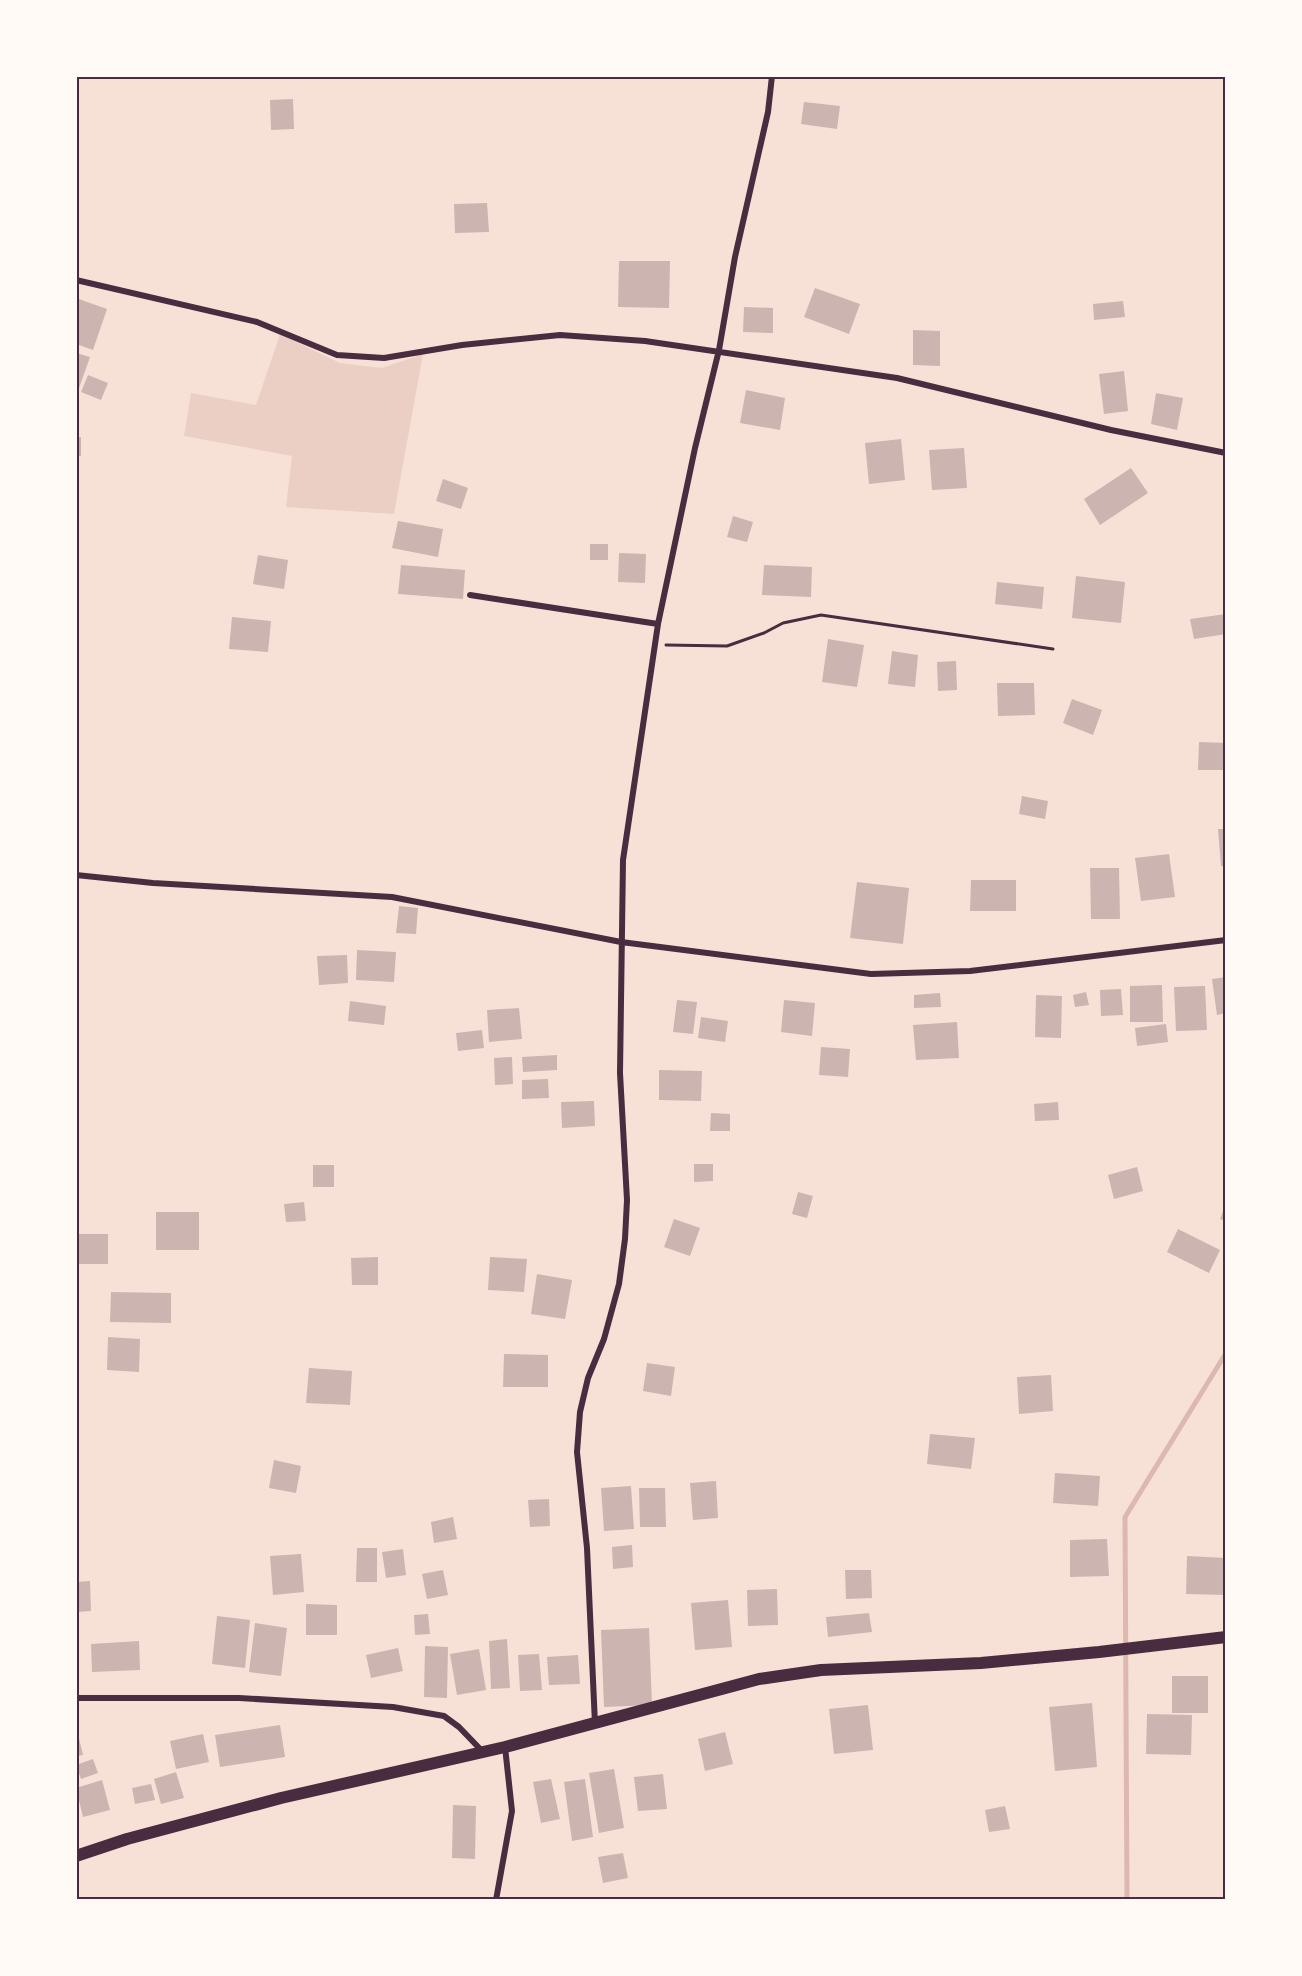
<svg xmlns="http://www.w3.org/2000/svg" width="1302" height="1976" font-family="Roboto,sans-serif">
  <rect width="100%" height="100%" fill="#f7e1d7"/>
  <!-- green -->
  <path fill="#ebcfc5" d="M280,334L340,363L382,368L423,354L394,514L286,507L292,456L184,436L191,393L256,405Z"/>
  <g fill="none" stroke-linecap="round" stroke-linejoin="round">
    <!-- stream -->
    <path stroke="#dcb8b0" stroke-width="5" d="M1127,1900L1125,1517L1226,1353"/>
  </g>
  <!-- building -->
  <path fill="#ccb4b1" d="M293,99L294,129L271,130L270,100Z
    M804,102L840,106L837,129L801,124Z
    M487,203L489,232L455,233L454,204Z
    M619,261H670L669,308L618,307Z
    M815,288L860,304L849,334L804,317Z
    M76,298L107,309L93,350L76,344Z
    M1123,301L1125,317L1094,320L1093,304Z
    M744,307L773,308V333L743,332Z
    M913,330L940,331V366L913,365Z
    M76,353L90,357L77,394H76Z
    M1124,371L1128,411L1104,414L1099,374Z
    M88,375L108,383L101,400L81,392Z
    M746,390L785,398L780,430L740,423Z
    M1156,393L1183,398L1177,430L1151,424Z
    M76,437H81V456H76Z
    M901,439L905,480L869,484L865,443Z
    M964,448L967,488L932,490L929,450Z
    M1131,468L1148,493L1100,525L1084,499Z
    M443,479L468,488L461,509L436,501Z
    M733,516L753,522L747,542L727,537Z
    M398,521L443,529L438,557L392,548Z
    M590,544H608V560H590Z
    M619,553L646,554L645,583L618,582Z
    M258,555L288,560L284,589L253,584Z
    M401,565L465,570L463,599L398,594Z
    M764,565L812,567L811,597L762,595Z
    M1076,576L1125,582L1121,623L1072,618Z
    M997,582L1044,587L1042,609L995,604Z
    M1226,614V634L1194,639L1190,619Z
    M232,617L271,621L268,652L229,649Z
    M828,639L864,645L857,687L822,682Z
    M892,651L918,655L915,687L888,684Z
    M956,661L957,690L938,691L937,662Z
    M997,683H1034L1035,715L998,716Z
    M1072,699L1102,710L1093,735L1063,723Z
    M1199,742L1226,743V770H1198Z
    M1022,796L1048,801L1045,819L1019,814Z
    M1218,829H1226V866H1221Z
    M1169,854L1175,897L1141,901L1135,858Z
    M1090,868H1119L1120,919H1091Z
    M971,880H1016V911H970Z
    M857,882L909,888L903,944L850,938Z
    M399,906L418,908L416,934L396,933Z
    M357,950L396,952L394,982L356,980Z
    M347,955L348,983L319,985L317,956Z
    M1226,977V1013L1217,1015L1212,979Z
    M1162,985L1163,1022H1130V986Z
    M1205,986L1207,1030L1176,1031L1174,987Z
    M1121,989L1123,1015L1101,1016L1100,990Z
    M1086,992L1089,1005L1075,1007L1073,995Z
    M940,993L941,1007L914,1008V995Z
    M1036,995L1062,996L1061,1038L1035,1037Z
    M677,1000L697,1002L693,1034L673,1032Z
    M784,1000L815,1003L812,1036L781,1032Z
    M350,1001L386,1006L384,1025L348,1021Z
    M519,1008L522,1039L489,1042L487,1010Z
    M701,1017L728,1021L725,1042L698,1038Z
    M957,1022L959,1058L916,1060L913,1025Z
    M1166,1024L1168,1042L1137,1046L1135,1028Z
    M482,1030L484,1048L458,1051L456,1033Z
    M821,1047L850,1049L848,1077L819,1075Z
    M557,1055V1070L523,1072L522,1057Z
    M512,1057L513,1084L495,1085L494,1058Z
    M659,1070L702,1071L701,1101L659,1100Z
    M548,1079L549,1098L522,1099V1080Z
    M594,1101L595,1126L562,1128L561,1102Z
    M1058,1102L1059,1120L1035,1121L1034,1104Z
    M711,1113L730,1114V1131H710Z
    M694,1164H713V1181L694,1182Z
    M313,1165H334V1187H313Z
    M1137,1167L1143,1191L1114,1199L1108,1175Z
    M798,1192L813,1196L807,1218L792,1214Z
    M304,1202L306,1221L286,1222L284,1204Z
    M1225,1206H1226V1221L1220,1219Z
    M156,1212H199V1250H156Z
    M674,1219L700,1228L690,1256L664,1247Z
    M1178,1229L1220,1250L1209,1273L1167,1252Z
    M76,1234H108V1264H76Z
    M378,1257V1285H352L351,1258Z
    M490,1257L527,1259L524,1292L488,1290Z
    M537,1274L572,1280L565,1319L531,1314Z
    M111,1292L171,1293V1323L110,1322Z
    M108,1337L140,1339L139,1372L107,1370Z
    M504,1354L548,1355V1387H503Z
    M647,1363L675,1367L671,1396L643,1391Z
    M309,1368L352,1371L350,1405L306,1403Z
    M1051,1375L1053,1411L1019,1414L1017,1377Z
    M930,1434L975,1438L971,1469L927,1464Z
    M274,1460L301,1466L296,1493L269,1488Z
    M1055,1473L1100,1476L1098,1506L1053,1503Z
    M716,1481L718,1518L693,1520L690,1483Z
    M631,1486L634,1529L604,1531L601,1488Z
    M639,1488H665L666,1527H640Z
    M549,1499L550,1526L530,1527L528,1500Z
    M453,1517L457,1539L434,1543L431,1522Z
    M1107,1539L1109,1576L1070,1577V1540Z
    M632,1545L633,1567L613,1569L612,1547Z
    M357,1548H377V1582H356Z
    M403,1549L406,1575L386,1578L382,1552Z
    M301,1554L304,1592L273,1595L270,1556Z
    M1187,1556L1226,1558V1595L1186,1594Z
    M443,1570L448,1595L427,1599L422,1574Z
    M845,1570H871L872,1598L846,1599Z
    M90,1581L91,1611L76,1612V1582Z
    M777,1589L778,1625L748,1626L747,1590Z
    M728,1600L732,1647L695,1650L691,1603Z
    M306,1604L337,1605V1635H306Z
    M869,1613L872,1632L828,1637L826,1617Z
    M428,1614L430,1634L415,1635L414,1615Z
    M217,1616L250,1620L245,1668L212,1664Z
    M255,1623L287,1628L281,1676L249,1672Z
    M649,1628L652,1705L604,1707L601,1630Z
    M507,1639L510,1688L491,1689L489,1641Z
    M139,1641L140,1670L92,1672L91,1644Z
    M425,1646L448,1647L447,1698L424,1697Z
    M398,1648L403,1671L371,1678L366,1655Z
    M479,1649L486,1690L457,1695L450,1654Z
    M539,1654L542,1690L520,1691L518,1655Z
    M578,1655L580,1684L549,1685L547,1657Z
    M1172,1676H1208V1713H1172Z
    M1092,1703L1097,1767L1055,1771L1049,1707Z
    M868,1705L873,1750L834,1754L829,1709Z
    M1147,1714L1192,1715L1191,1755L1146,1754Z
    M280,1725L285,1757L220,1767L215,1735Z
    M76,1726L83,1755L76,1756Z
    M725,1732L733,1764L705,1771L698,1739Z
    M203,1734L209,1762L176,1769L170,1741Z
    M93,1759L98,1773L81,1779L76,1765Z
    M614,1769L624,1828L599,1833L589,1773Z
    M176,1772L184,1798L161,1804L154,1779Z
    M663,1774L667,1809L638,1811L634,1777Z
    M551,1779L560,1819L541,1823L533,1782Z
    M585,1779L593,1837L572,1841L564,1782Z
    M102,1780L110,1810L83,1817L76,1788Z
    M151,1784L155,1800L135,1804L132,1788Z
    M453,1805L476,1806L475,1859L452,1858Z
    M1005,1806L1010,1829L989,1832L985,1810Z
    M623,1853L628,1878L603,1883L598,1857Z"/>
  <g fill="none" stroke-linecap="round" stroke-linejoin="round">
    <!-- path -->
    <path stroke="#4a2c40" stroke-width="3" d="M666,645L727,646L764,633L783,623L821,615L1053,649"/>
    <!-- minor -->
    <path stroke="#4a2c40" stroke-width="6" d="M76,280L257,322L337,355L384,358L462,345L560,335L645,341L897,378L1111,430L1226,453
      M470,595L658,624
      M76,875L153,883L392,897L621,942L871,974L970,971L1226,940
      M76,1698H239L393,1707L444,1716L459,1727L483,1752
      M595,1724L587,1548L577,1452L580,1412L588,1378L604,1339L619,1284L625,1239L627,1200L620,1073L623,860L658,624L695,448L719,350L735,257L768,112L772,76
      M496,1900L512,1811L505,1747"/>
    <!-- trunk -->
    <path stroke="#4a2c40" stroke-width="12" d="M76,1856L127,1839L281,1798L505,1747L759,1679L821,1670L981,1663L1099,1652L1226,1637"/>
  </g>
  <!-- border -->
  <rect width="1302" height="1976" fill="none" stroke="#fffaf5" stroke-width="156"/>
  <rect x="78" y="78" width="1146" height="1820" fill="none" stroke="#4a2c40" stroke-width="2"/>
</svg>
